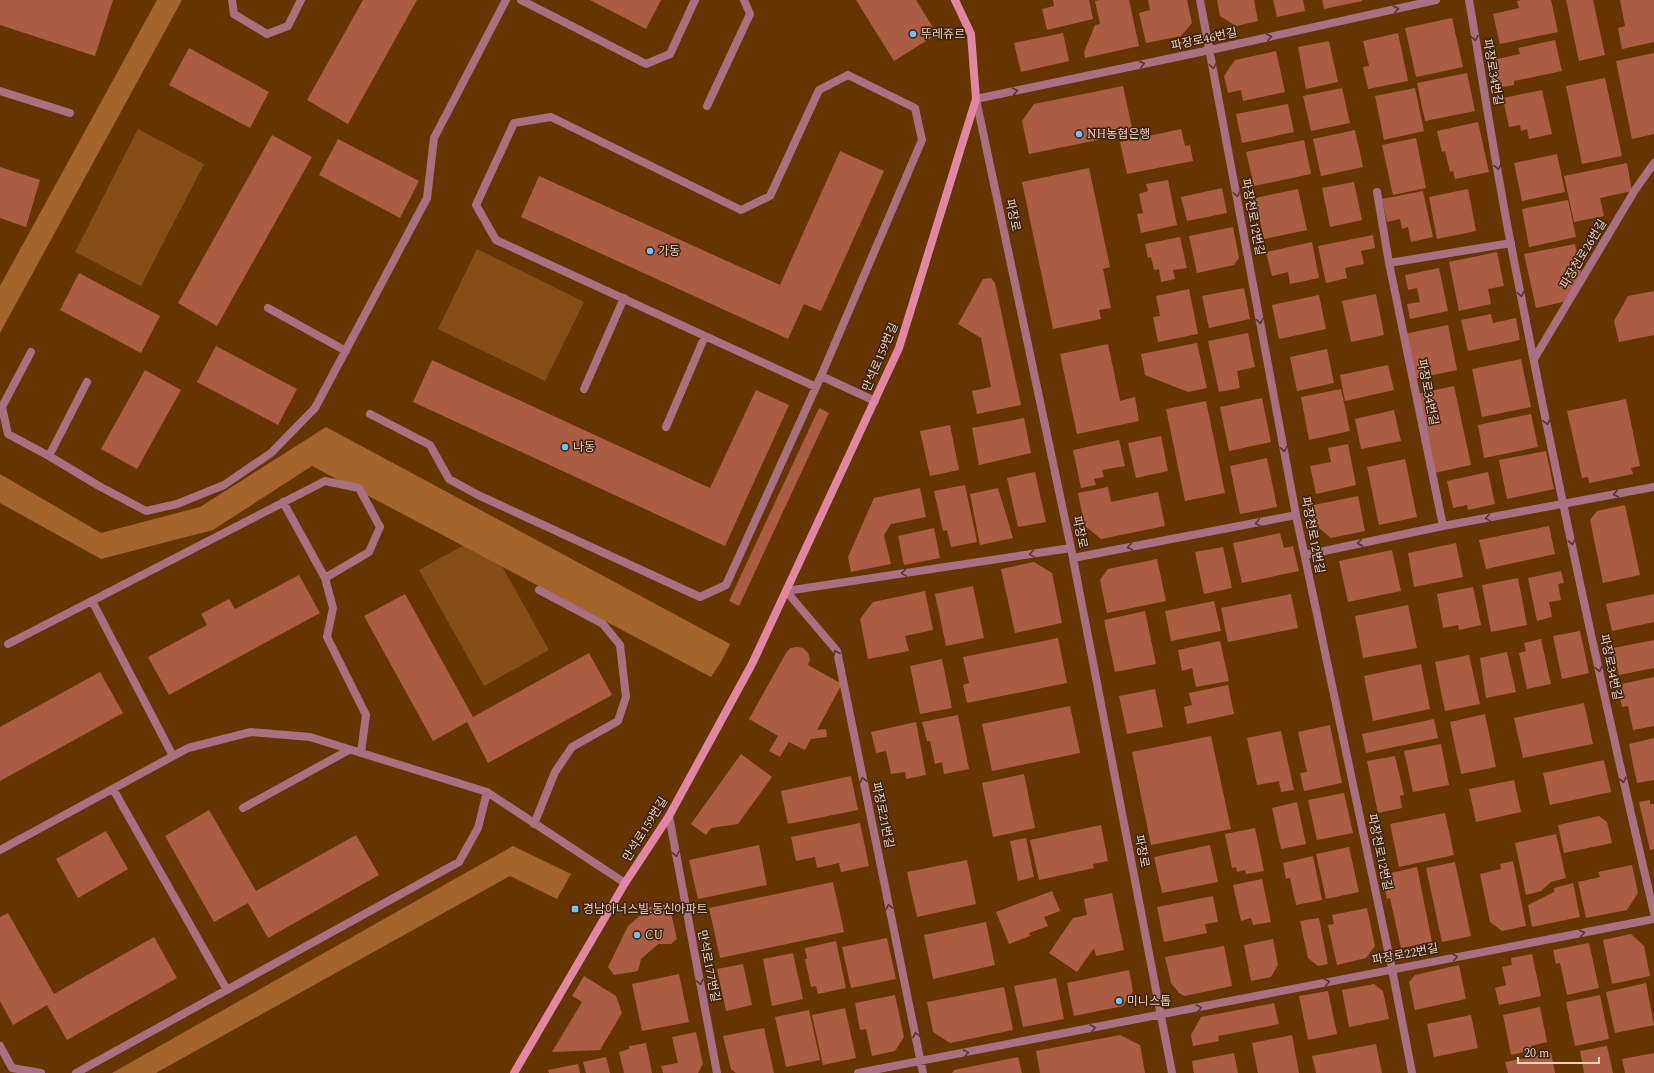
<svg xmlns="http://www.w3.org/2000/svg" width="1654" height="1073" font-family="Spectral,'Noto Sans KR',serif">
  <rect width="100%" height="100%" fill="#653400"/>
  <!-- green -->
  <path fill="#864d17" d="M138,129L204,164L141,286L75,252Z
    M477,249L584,302L545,381L438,329Z
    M484,534L549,650L484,686L419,570Z"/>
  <!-- forest -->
  <path fill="#a4642b" d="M157,0H182L0,333V286Z
    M326,427L730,644L721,662L711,677L312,466L213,530L101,559L0,503V474L101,533L200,507Z
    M513,846L571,874L557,899L510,876L156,1073H112Z"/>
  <!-- building -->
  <path fill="#ab5d43" d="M0,0H113L95,56L0,25Z
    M363,0H417L348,124L307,100Z
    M590,0H661L646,29Z
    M856,0H916L937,34L894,61Z
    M1053,0H1089L1093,19L1047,30L1042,9L1054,6Z
    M1099,0H1129L1139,46L1085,58L1084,52L1095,25L1100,24L1095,1Z
    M1148,0H1187L1192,23L1181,36L1146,43L1139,13L1150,10Z
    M1217,0H1254L1258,21L1236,26L1220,16Z
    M1273,0H1303L1305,11L1277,17Z
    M1322,0H1362V1L1324,9Z
    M1521,0H1551L1558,32L1500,44L1493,14L1519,8L1517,1Z
    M1566,0H1593L1605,55L1579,61Z
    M1620,0H1654V42L1622,49L1618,28L1625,26Z
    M1452,18L1463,67L1416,77L1405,28Z
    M1063,33L1069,61L1021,72L1014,43Z
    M1398,33L1408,81L1368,89L1363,67L1369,66L1363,41Z
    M1555,40L1562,71L1514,81V85L1497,88L1492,60L1520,54L1518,48Z
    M1329,41L1338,82L1306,89L1298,47Z
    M189,48L269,92L250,128L169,85Z
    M1276,51L1285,92L1243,101L1241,90L1228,93L1224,76L1235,60Z
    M1654,53V134L1632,139L1616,61Z
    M1467,73L1475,111L1425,121L1417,83Z
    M1605,78L1622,156L1582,164L1566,86Z
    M1123,86L1133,133L1029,154L1022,121L1034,104Z
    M1342,88L1350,123L1311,131L1303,96Z
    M1415,88L1424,131L1384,140L1375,96Z
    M1542,90L1552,134L1529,139L1527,129L1521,131L1520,125L1509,127L1503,98Z
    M1288,104L1294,132L1242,143L1236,114Z
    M1478,122L1489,172L1455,179L1453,171L1450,172L1445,151L1442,152L1437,131Z
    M1181,129L1185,146L1190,145L1193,161L1127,174L1120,142Z
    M1355,130L1363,167L1321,176L1313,139Z
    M272,135L312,157L217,326L178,303Z
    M1416,138L1426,188L1393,195L1382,145Z
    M338,139L419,181L400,218L319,175Z
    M1304,140L1311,174L1254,186L1246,152Z
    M840,151L884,171L821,311L804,304L788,339L521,217L539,176L780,285Z
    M1557,154L1565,192L1522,201L1514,163Z
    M1627,163L1632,191L1600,198L1604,216L1574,222L1564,176Z
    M0,167L40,180L26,227L0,218Z
    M1089,168L1110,267L1103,269L1111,308L1099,310L1101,319L1053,329L1022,182Z
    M1168,180L1177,225L1141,233L1137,214L1143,213L1139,194L1148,191L1146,184Z
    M1354,182L1362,220L1330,227L1322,188Z
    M1222,188L1227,213L1187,221L1181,197Z
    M1298,189L1307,230L1264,239L1255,198Z
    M1468,189L1476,231L1437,239L1429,197Z
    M1423,191L1433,237L1411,242L1408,227L1402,229L1400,219L1387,222L1382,199Z
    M1568,200L1576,237L1529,247L1522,209Z
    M1233,227L1239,258L1234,265L1197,273L1189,236Z
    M1373,235L1375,248L1361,251L1364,264L1345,268L1347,278L1326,283L1318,246Z
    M1180,237L1187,268L1173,270L1175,279L1161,282L1159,269L1154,270L1151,257L1148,258L1145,244Z
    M1312,242L1319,278L1290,284L1288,272L1272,276L1266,252Z
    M1575,244L1581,272L1567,301L1536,308L1524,254Z
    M1497,252L1504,286L1488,289L1491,304L1459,311L1449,262Z
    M1439,268L1448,311L1410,319L1407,304L1420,302L1417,288L1408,290L1405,275Z
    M79,273L160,316L141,353L60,310Z
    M991,278L995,283L1021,405L977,414L972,391L991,387L981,338L958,324L983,279Z
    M1244,288L1250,319L1209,328L1202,296Z
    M1189,289L1198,334L1158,342L1153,317L1160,316L1156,296Z
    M1654,291V335L1619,342L1614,321L1628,296Z
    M1376,294L1384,335L1351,342L1342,301Z
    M1319,295L1326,329L1279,339L1272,305Z
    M1491,314L1493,323L1516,318L1520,340L1468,351L1461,320Z
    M1448,325L1457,370L1414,379L1404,334Z
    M1248,333L1255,367L1237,371L1240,388L1219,392L1208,341Z
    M1197,343L1207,388L1188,392L1145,375L1141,354Z
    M1108,344L1120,401L1135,397L1139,421L1077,434L1060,354Z
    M216,346L297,389L278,425L197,382Z
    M1327,349L1334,383L1297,391L1290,357Z
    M1521,359L1531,407L1482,417L1472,369Z
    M432,360L710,488L756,390L789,405L725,546L413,402Z
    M1388,365L1394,390L1345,401L1340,375Z
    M145,370L181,390L137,469L101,449Z
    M1454,386L1471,465L1434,473L1417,394Z
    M1341,389L1350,431L1309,440L1301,397Z
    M1262,398L1271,442L1229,451L1220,407Z
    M1626,399L1640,466L1631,468L1633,474L1589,483L1588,477L1582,478L1567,411Z
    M1206,401L1225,493L1185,501L1166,409Z
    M819,408L829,413L739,606L729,601Z
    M1394,410L1401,441L1361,449L1355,419Z
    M1531,414L1538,447L1484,458L1478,425Z
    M1024,418L1031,453L979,465L972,428Z
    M950,425L959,470L930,476L920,431Z
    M1161,436L1168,471L1136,478L1128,443Z
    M1119,440L1125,466L1102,470L1104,477L1094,479L1096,485L1081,488L1073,450Z
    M1348,444L1356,485L1316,494L1310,466L1331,462L1328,448Z
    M1546,451L1554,489L1507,499L1499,460Z
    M1267,458L1277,507L1240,514L1230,466Z
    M1405,459L1417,517L1379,525L1367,467Z
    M1035,472L1046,522L1018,527L1007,478Z
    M1488,472L1495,504L1468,510L1467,505L1453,508L1447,481Z
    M965,485L977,542L951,547L947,530L943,531L934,491Z
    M1108,487L1111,502L1158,492L1165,526L1101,539L1085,526L1078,493Z
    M920,488L926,517L891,524L884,535L891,564L851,572L848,557L874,498Z
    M998,488L1013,538L980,545L970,494Z
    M1358,496L1365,531L1331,538L1313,523L1309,506Z
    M1625,505L1640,575L1603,583L1590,520L1597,511Z
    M1549,526L1555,554L1486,569L1479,540Z
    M934,528L940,558L904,565L898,536Z
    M1280,533L1284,548L1293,546L1299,571L1242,583L1233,543Z
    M1456,543L1463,577L1414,587L1408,553Z
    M1223,547L1232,588L1204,594L1195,552Z
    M1392,550L1401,591L1348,602L1339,561Z
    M1157,559L1166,601L1107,613L1100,580L1108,569Z
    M1034,562L1052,573L1062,623L1015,633L1001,569Z
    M1561,571L1564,583L1558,584L1561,600L1549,602L1552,617L1537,621L1528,578Z
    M299,575L320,613L169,695L148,657L207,625L201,614L229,599L235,609Z
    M1518,578L1527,625L1491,632L1482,585Z
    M973,586L984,638L946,646L935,594Z
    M1473,587L1481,625L1459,630L1458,625L1443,628L1437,594Z
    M925,591L933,630L905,636L909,651L868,659L860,619L873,602Z
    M405,594L473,717L589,653L612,695L488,763L467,722L433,741L364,616Z
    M1291,594L1298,628L1228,642L1221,608Z
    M1654,594V622L1612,631L1606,604Z
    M1214,601L1221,631L1171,641L1165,611Z
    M1408,605L1417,648L1363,658L1355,616Z
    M1145,611L1156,664L1115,672L1104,620Z
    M1580,631L1589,673L1562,679L1553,636Z
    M1058,638L1067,683L967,703L963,685L969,683L963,657Z
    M1541,639L1551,684L1527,689L1519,653L1526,651L1524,643Z
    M1654,640V668L1619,675L1613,648Z
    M1220,641L1229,681L1196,687L1192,668L1182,671L1178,650Z
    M797,647L803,648L808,653L810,659L808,665L842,684L817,730L826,729L827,737L811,739L805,750L789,742L780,757L769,751L778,736L749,719L786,653L790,648Z
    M1507,652L1516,692L1486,698L1480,658Z
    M1469,655L1480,704L1445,711L1435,662Z
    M942,659L952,708L920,714L910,666Z
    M1421,664L1430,709L1373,721L1364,676Z
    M100,672L123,713L0,781V727Z
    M1654,677V726L1633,730L1628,706L1622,707L1617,685Z
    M1228,685L1234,714L1187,724L1184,707L1192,705L1189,693Z
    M1155,689L1163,727L1127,734L1119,696Z
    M1584,703L1593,744L1523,758L1514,718Z
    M1070,706L1080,753L992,771L982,724Z
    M1485,714L1496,767L1461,774L1450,722Z
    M958,715L969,769L944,774L942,762L935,764L930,741H927L922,722Z
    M1434,719L1438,738L1366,753L1362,734Z
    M916,722L926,775L906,779L905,772L891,774L886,751L876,753L871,732Z
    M1330,725L1342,783L1304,791L1300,773L1307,772L1298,732Z
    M1281,731L1294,790L1281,792L1279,781L1257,785L1247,738Z
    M1211,736L1231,829L1151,845L1132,752Z
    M1654,738V780L1637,783L1629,744Z
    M1441,744L1449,785L1413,792L1404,751Z
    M741,754L772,777L738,824L711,828L706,835L691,824Z
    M1395,756L1404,795L1400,796L1402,808L1378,813L1367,761Z
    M1604,760L1611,792L1550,805L1543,773Z
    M1024,774L1035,828L993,837L982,783Z
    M851,776L858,810L788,824L781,791Z
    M1514,780L1521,812L1476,822L1469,789Z
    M1344,793L1353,833L1317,840L1308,800Z
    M1650,800V804H1654V849L1650,850L1639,802Z
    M1297,802L1306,844L1281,849L1272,808Z
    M209,810L256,891L356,835L379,875L268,938L248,903L214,922L165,836Z
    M1445,813L1454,855L1399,867L1390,824Z
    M1599,816L1607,822L1612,843L1564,853L1558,825Z
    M860,823L869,866L841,872L839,863L817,868L815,857L796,861L791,837Z
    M1101,825L1108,861L1093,864L1094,868L1039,880L1030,840Z
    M1255,828L1264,871L1246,874L1245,870L1237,872L1236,867L1232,868L1225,834Z
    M106,831L128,869L78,898L56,859Z
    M1556,834L1566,878L1551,882L1541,891L1526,895L1515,843Z
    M1026,838L1034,877L1018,881L1010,841Z
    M759,845L767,885L698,899L689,860Z
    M1210,845L1218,882L1162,893L1154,857Z
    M1349,847L1359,892L1326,899L1316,854Z
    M1313,856L1322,900L1296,905L1290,878L1286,879L1283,863Z
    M967,860L976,904L917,917L907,872Z
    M1513,861L1526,926L1502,931L1490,922L1480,874L1501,869L1500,864Z
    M1455,862L1471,936L1442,942L1426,868Z
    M1632,865L1638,893L1627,910L1586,918L1578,882L1600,877L1598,872Z
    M1417,867L1432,942L1401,948L1390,898L1387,899L1382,875Z
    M1262,879L1271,922L1253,925L1251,918L1241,921L1233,885Z
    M833,882L844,932L720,958L709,908Z
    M1573,883L1580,917L1532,927L1528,905L1554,892V888Z
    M1052,891L1060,911L1044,917L1048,926L1029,933L1030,936L1009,944L996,912Z
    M1112,893L1124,950L1096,956L1094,948L1077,972L1049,953L1073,918L1087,915L1084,899Z
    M1213,896L1218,922L1205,924L1207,933L1164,942L1157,907Z
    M669,904L677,939L671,944H658L641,959L638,971L614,975L608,967L628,926L650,907Z
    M1367,908L1375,946L1366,958L1337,965L1328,925L1334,924L1332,915Z
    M8,913L54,994L154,937L177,978L67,1040L47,1005L13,1025L0,1001V917Z
    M1319,918L1328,964L1318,966L1308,958L1300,921Z
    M986,922L995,965L933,979L924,935Z
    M1631,934L1644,946L1650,976L1612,984L1603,940Z
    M887,938L896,979L851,988L842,947Z
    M1273,939L1278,965L1271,977L1251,981L1244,945Z
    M836,941L846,988L818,994L816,986L811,987L805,959H807L805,948Z
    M1589,943L1599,988L1567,995L1560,963L1556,964L1553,950Z
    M1224,946L1232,986L1185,996L1179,993L1171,983L1165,957Z
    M793,953L803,999L772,1006L763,959Z
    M1532,954L1541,996L1499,1005L1495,988L1506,985L1502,967L1512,965L1511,958Z
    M743,964L752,1005L726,1011L717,969Z
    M1459,965L1466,999L1415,1010L1409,982L1415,975Z
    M1129,970L1133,991L1123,1006L1074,1016L1067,983Z
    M679,974L689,1022L642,1031L632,984Z
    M584,976L616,996L622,1013L600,1050L552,1052L582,1002L572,996Z
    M1056,978L1064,1019L1023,1027L1014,986Z
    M1646,983L1654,1025L1615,1033L1606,992Z
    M1374,984L1383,991L1389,1019L1349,1027L1342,990Z
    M1004,987L1013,1030L950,1043L933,1032L927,1002Z
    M1328,991L1337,1034L1308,1040L1299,996Z
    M895,995L904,1037L895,1051L872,1056L866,1029L860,1030L855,1003Z
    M1600,995L1609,1039L1575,1046L1566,1002Z
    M1274,1003L1279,1024L1218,1036L1219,1041L1193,1046L1191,1035L1201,1017Z
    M1540,1007L1547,1042L1531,1046L1532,1050L1511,1055L1503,1015Z
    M845,1008L856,1058L823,1065L812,1015Z
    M809,1010L820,1060L786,1067L775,1017Z
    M1471,1015L1478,1048L1434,1057L1427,1024Z
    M764,1028L774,1073H736L731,1069L723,1036Z
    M696,1032L703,1064L698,1073H663L661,1066L678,1063L672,1037Z
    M1120,1035L1140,1045L1145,1073H1040L1036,1051Z
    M1292,1035L1299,1073H1258L1252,1043Z
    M646,1043L652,1073H624L619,1052L629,1049V1046Z
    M1376,1044L1382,1073H1316L1312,1056Z
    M1607,1046L1613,1073H1584L1580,1051Z
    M1234,1053L1238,1073H1194L1192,1061Z
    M1551,1053L1555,1073H1508L1505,1062Z
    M1654,1053V1073H1625L1622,1059Z
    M606,1057L610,1073H586L583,1062Z
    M1018,1057L1022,1073H952L954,1070Z
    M578,1064L580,1073H549L548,1070Z"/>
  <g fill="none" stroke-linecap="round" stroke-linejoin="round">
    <!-- lane -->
    <path stroke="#a97082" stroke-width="8" d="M232,0L234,14L267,34L288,26L301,0
      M521,0L646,64L670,54L695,0
      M0,91L70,113
      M707,106L750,14L744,0
      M268,308L346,351
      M31,352L2,407L8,434L49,456
      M821,376L875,401
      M87,382L49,456L99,486L146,511L177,504L224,485L271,453L315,408L427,198L434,138L506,0
      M584,389L624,298
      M370,414L430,445L449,479L478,495L700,597L726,585L821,376L922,140L915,108L848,75L819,90L770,196L741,210L551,117L514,123L476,205L496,240L816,387
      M666,427L705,336
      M283,502L325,578
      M92,601L173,756
      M8,644L325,481L359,488L380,527L369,552L325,578L333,608L327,637L366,715L361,753
      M113,789L227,990
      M243,808L349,750
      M534,824L555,772L572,747L618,721L626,697L620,645L603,624L539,590
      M0,850L188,748L251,732L310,737L487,792L625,883
      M0,1046L12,1068L41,1073
      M76,1073L459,862L478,828L487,792"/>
    <!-- street -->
    <path stroke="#a97082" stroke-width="8" d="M1200,0L1296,515L1392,969L1412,1073
      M1469,0C1483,81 1495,163 1511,245C1554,468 1602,691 1654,913
      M1377,192L1389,263L1443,526
      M1389,263L1511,243
      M1534,359L1635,190L1654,163
      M1305,555L1443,526L1654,487
      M1073,558L1296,515
      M786,591L837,651L923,1073
      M786,591L1071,548
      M669,816L717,1073
      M858,1073L1654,919
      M1172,1073L1071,548L976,99L1210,50L1436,0"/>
    <!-- secondary -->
    <path stroke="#e187a5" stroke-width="8" d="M514,1073L625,883L669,816L752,664L899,348L976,99L971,34L955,0"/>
  </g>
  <!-- one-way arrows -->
  <defs><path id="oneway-chevron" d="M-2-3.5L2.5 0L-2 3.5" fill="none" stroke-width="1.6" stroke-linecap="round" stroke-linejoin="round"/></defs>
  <g stroke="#56362c">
    <use href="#oneway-chevron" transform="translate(1396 9) rotate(-13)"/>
    <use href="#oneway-chevron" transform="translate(1269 37) rotate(-13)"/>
    <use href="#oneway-chevron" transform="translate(1475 38) rotate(80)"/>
    <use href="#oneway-chevron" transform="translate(1142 64) rotate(-12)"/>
    <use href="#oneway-chevron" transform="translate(1213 66) rotate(79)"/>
    <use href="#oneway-chevron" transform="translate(1015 91) rotate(-12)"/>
    <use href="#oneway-chevron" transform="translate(1498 167) rotate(80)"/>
    <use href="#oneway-chevron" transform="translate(1237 194) rotate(79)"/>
    <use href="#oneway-chevron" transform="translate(1521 294) rotate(79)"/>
    <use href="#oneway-chevron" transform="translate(1260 321) rotate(79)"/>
    <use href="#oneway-chevron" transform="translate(1547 422) rotate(78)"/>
    <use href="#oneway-chevron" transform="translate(1284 449) rotate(79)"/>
    <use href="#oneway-chevron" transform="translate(1616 494) rotate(169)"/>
    <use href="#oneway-chevron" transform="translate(1488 518) rotate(170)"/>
    <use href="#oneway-chevron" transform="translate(1258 523) rotate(169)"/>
    <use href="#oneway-chevron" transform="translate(1572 542) rotate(78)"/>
    <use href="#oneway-chevron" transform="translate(1360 543) rotate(168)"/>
    <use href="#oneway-chevron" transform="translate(1130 547) rotate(169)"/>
    <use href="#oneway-chevron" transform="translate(1032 554) rotate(171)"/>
    <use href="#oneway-chevron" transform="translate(904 573) rotate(171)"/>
    <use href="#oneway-chevron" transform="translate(836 653) rotate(-113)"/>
    <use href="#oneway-chevron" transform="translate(1599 669) rotate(78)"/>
    <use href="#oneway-chevron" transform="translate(863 780) rotate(-102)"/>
    <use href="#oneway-chevron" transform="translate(1623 780) rotate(77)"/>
    <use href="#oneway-chevron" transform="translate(676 854) rotate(79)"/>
    <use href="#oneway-chevron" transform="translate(889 907) rotate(-102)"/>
    <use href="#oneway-chevron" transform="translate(1582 933) rotate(-11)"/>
    <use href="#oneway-chevron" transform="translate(1455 957) rotate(-11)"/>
    <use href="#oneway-chevron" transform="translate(700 982) rotate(79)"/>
    <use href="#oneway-chevron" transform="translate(1327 982) rotate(-11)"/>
    <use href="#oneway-chevron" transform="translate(1199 1008) rotate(-11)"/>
    <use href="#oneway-chevron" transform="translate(1093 1028) rotate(-11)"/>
    <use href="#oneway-chevron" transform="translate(916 1035) rotate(-102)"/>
    <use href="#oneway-chevron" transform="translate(966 1053) rotate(-11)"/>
  </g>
  <!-- markers -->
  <g fill="#72c1f5" stroke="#3a2310" stroke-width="1.5">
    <circle cx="913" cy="34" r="4"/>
    <circle cx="1079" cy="134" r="4"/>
    <circle cx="650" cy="251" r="4"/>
    <circle cx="565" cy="447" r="4"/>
    <rect x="571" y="905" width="8" height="8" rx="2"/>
    <circle cx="637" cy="935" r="4"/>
    <circle cx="1119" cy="1001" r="4"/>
  </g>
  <g text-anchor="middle" stroke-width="3" stroke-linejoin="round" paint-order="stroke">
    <!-- poi labels -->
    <g font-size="12" fill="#f0d1bb" stroke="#3a2310" text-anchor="start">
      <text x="921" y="38">뚜레쥬르</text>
      <text x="1087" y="138">NH농협은행</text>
      <text x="658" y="255">가동</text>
      <text x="573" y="451">나동</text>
      <text x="583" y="913">경남아너스빌.동신아파트</text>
      <text x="645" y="939">CU</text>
      <text x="1127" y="1005">미니스톱</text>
    </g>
    <!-- street labels -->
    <g font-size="12" fill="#f0d1bb" stroke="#3a2310">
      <text transform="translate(1204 39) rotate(-12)" y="4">파장로46번길</text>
      <text transform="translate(1493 72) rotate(80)" y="4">파장로34번길</text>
      <text transform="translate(1013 215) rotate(78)" y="4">파장로</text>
      <text transform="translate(1253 217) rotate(79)" y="4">파장천로12번길</text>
      <text transform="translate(1583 254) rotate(-59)" y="4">파장천로26번길</text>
      <text transform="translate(880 357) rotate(-67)" y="4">만석로159번길</text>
      <text transform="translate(1428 392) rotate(79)" y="4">파장로34번길</text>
      <text transform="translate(1080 532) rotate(78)" y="4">파장로</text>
      <text transform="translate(1313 535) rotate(79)" y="4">파장천로12번길</text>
      <text transform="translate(1611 667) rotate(78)" y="4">파장로34번길</text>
      <text transform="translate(883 815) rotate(78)" y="4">파장로21번길</text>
      <text transform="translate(645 829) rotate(-58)" y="4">만석로159번길</text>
      <text transform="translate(1142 851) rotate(79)" y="4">파장로</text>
      <text transform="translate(1380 852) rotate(78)" y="4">파장천로12번길</text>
      <text transform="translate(1405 954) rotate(-11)" y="4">파장로22번길</text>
      <text transform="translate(709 966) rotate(79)" y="4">만석로177번길</text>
    </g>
  </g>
  <!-- scale -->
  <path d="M1518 1057v6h81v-6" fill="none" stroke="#f0d1bb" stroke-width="2"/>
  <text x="1524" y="1057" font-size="12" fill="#f0d1bb" stroke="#3a2310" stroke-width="3" paint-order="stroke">20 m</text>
</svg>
